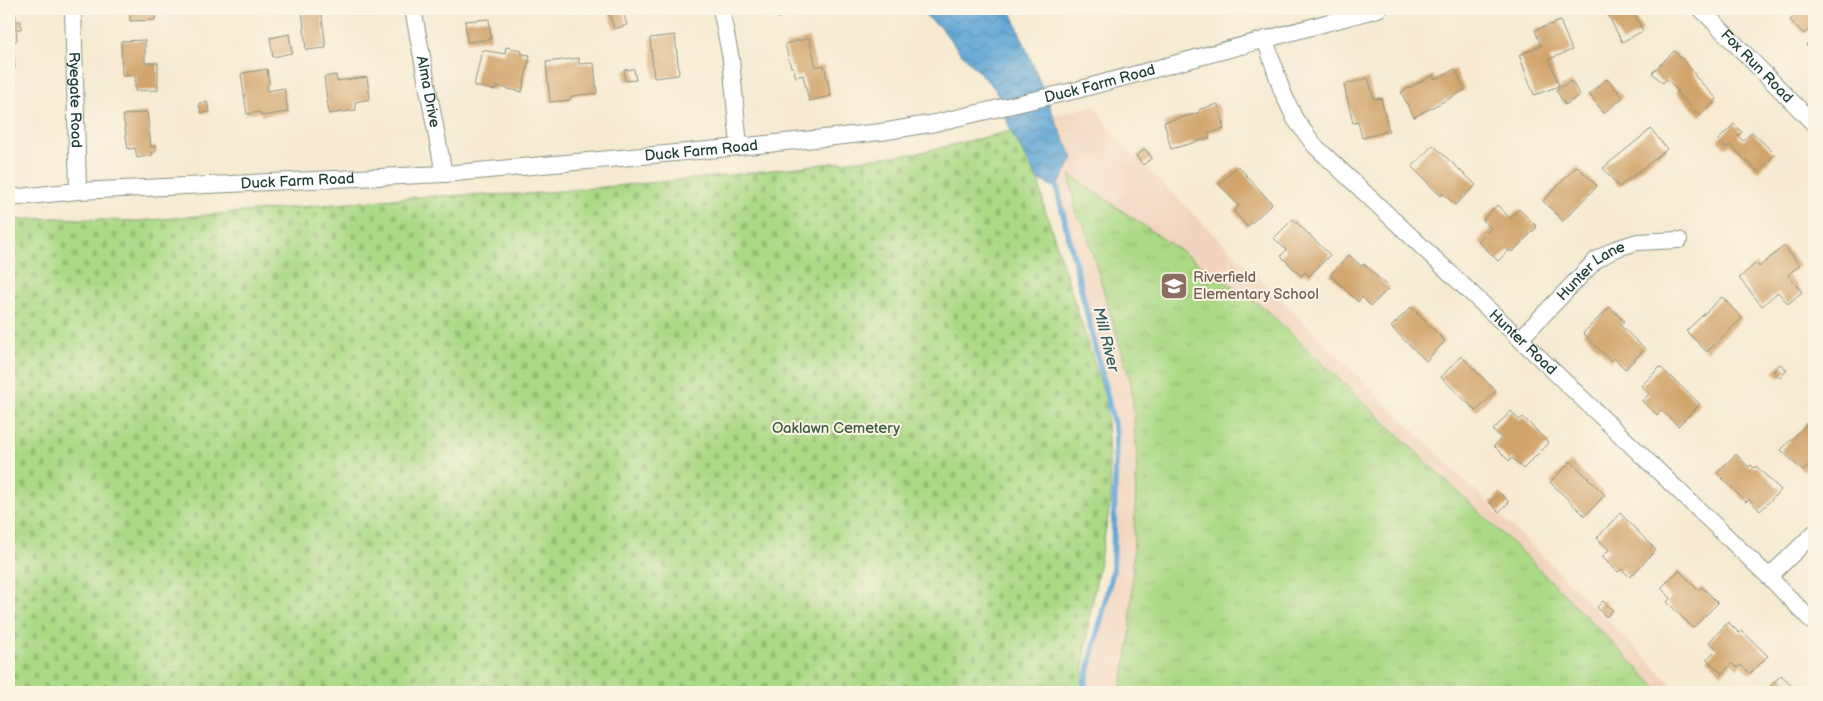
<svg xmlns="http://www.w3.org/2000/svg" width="1823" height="701" font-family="'Balsamiq Sans',sans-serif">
  <defs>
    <pattern id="cemetery-stones" width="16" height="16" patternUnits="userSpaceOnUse" patternTransform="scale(1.25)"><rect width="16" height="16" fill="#abd985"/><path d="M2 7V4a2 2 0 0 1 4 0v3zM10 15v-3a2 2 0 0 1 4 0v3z" fill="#93bb73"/></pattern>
    <pattern id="park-tufts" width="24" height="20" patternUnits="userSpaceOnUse" patternTransform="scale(1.25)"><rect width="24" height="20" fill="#abd985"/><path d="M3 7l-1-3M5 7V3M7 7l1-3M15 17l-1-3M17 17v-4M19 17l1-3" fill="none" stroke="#93bb73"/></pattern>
    <pattern id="water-waves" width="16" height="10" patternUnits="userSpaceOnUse" patternTransform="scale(1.25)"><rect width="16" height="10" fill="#5fa5d5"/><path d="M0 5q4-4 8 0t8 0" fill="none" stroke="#4e88ae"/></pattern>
  </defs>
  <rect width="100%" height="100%" fill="#fcf5e5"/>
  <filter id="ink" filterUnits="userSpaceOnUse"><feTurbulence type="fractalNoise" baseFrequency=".02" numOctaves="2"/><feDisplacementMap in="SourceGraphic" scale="10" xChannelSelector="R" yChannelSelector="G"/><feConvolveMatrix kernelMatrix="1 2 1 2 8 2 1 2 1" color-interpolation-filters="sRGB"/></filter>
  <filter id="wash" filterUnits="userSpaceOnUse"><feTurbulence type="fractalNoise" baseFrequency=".0096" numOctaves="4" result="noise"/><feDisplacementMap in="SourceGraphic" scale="20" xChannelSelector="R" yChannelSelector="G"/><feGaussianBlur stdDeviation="1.12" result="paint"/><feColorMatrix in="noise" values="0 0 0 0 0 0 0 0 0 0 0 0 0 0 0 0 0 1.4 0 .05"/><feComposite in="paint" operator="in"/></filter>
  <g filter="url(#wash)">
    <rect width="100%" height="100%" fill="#f6ead2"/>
    <!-- built -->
    <path fill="#f2d4be" d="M1094,105L1117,139L1680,692H1086L1116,570L1118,433L1046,138L1037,121Z"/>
    <!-- cemetery -->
    <path fill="url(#cemetery-stones)" stroke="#658b5c" d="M1011,131L1038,180L1044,206L1106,400L1111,500L1089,620L1081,692H9V220L54,218L138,221L429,196L526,194L704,178L918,153Z"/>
    <!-- park -->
    <path fill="url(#park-tufts)" stroke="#658b5c" d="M1070,175L1264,308L1530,560L1661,692H1120L1130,640L1137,457L1131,383L1085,228L1075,211Z"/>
    <!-- water -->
    <path fill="url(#water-waves)" stroke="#3f7184" d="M918,9H1010L1057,124L1073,158L1057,188L1038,180L1011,131L995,89L960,52L942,29Z"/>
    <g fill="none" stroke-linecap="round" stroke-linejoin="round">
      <!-- stream -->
      <path stroke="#5fa5d5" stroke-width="6" d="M1055,180L1116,433L1113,570L1083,692"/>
    </g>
    <g id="blocks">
      <!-- building -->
      <path fill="#d1a46c" d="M9,9H15L16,21H21V29H16L17,40L13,43L15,68H9Z
        M130,9H155V20L130,21Z
        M302,9H321L326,48L306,50Z
        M608,9H622L627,25L614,29Z
        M774,9H799L800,11L777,18Z
        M1605,9H1631L1643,31L1622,42Z
        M1801,9H1812L1814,11V35L1809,30L1804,34L1790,20Z
        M489,19L491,39L467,42L465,21Z
        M1560,21L1572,50L1549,59L1559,86L1534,95L1519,55L1541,46L1535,30Z
        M289,34L292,53L273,57L270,38Z
        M675,35L679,73L678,75L654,78L650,38Z
        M1814,36V53L1806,45Z
        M809,38L816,67L824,65L831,96L809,101L803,75L796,77L793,67H791L785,44Z
        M145,40V63H158V90L135,91V75L122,76L121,41Z
        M506,47L521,50L522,54L530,55L522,92L496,86L495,90L474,86L482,50L505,54Z
        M1674,51L1693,71L1695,76L1717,99L1700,116L1676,92L1678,91L1667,79L1663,83L1652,73Z
        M579,58V64L594,63L597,93L572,96L570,100L550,102L546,62Z
        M267,69L269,83L267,86V91L284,88L288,112L261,116L260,112L247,114L241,74L243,73Z
        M634,69L636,80L625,81L624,70Z
        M1455,69L1465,90L1414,117L1401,92L1433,75L1435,79Z
        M336,75L337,81L367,77L370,99L355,102L356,110L329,114L324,77Z
        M1368,78L1374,99L1381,98L1389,131L1362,138L1358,122L1353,123L1344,85Z
        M1607,79L1623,97L1604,113L1589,94Z
        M1571,81L1580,95L1565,105L1556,90Z
        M207,102L209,112L201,113L199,103Z
        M1218,104L1224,129L1208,133L1210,138L1171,149L1164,122L1198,113L1200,109Z
        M147,112L151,147L156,146V152H152L153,155L137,158L135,148L128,149L123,115Z
        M9,123H13V157H9Z
        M1734,124L1742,132L1738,136L1743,141L1752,132L1775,154L1758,172L1730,145L1726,148L1718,140Z
        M1651,129L1667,149L1619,187L1603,168Z
        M1433,145L1476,185L1455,205L1443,193L1441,196L1412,167Z
        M1145,149L1152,158L1143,165L1136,156Z
        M1238,166L1272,204L1247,227L1234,211L1239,206L1219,184Z
        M1577,166L1597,186L1563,221L1543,201Z
        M1497,205L1510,218L1519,209L1537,227L1512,252L1509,250L1498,261L1478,241L1491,228L1483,220Z
        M1293,219L1330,255L1309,276L1305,272L1301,276L1281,256L1286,250L1274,238Z
        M1784,246L1800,265L1788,275L1802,292L1788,304L1778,292L1762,306L1739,278L1756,263L1759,267Z
        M1349,255L1361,266L1364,264L1389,288L1371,306L1362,297L1358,302L1330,275Z
        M1722,297L1742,318L1707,352L1686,331Z
        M1411,307L1445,341L1426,361L1391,327Z
        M1610,307L1624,321L1620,325L1645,349L1625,369L1614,358L1611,361L1583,333Z
        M1461,356L1496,391L1476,411L1441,377Z
        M1780,364L1787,370L1780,378L1773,371Z
        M1660,367L1700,404L1678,426L1661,410L1657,415L1642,401L1649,394L1641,386Z
        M1511,411L1519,420L1523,417L1549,443L1523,469L1512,458L1509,461L1494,446L1501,438L1493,430Z
        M1814,416V460L1803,471L1781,450Z
        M1736,454L1749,467L1751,465L1754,468L1756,466L1781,490L1760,511L1749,499L1746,502L1717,473Z
        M1571,461L1605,495L1585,516L1550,482Z
        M1500,493L1509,502L1499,512L1490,503Z
        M1620,513L1656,550L1630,577L1621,569L1618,572L1602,557L1609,550L1597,538Z
        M1679,570L1698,590L1702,587L1718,603L1693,628L1667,602L1671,598L1661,588Z
        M1603,601L1613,610L1606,617L1597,607Z
        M1728,622L1739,633L1742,631L1768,656L1750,674L1741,665L1737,668L1732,663L1722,674L1707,659L1717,649L1709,642Z
        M1781,675L1799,692H1765Z"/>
    </g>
  </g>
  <g filter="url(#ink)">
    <use href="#blocks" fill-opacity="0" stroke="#8a9483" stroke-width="1"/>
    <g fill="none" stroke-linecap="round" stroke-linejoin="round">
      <!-- street casing -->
      <g stroke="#8a9483" stroke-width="18">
        <g id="street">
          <path id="s1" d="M73,9L78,191"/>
          <path id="s2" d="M413,9L444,174"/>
          <path d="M721,9L731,59L739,147"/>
          <path id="s3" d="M1701,9L1814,124"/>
          <path id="s4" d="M1265,39L1282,91L1295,119L1315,146L1520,339L1769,577L1814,623"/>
          <path id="s5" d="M9,198L78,191L444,174L719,149L881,132L935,123L1077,90L1378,9"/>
          <path id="s6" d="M1520,339L1596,260L1615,249L1637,242L1679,240"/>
          <path d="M1769,577L1814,533"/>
        </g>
      </g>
      <!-- street -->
      <use href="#street" stroke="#fff" stroke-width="16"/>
    </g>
  </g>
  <!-- icons -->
  <defs>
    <g id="school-square" transform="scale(1.4375)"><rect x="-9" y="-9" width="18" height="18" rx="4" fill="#8d6e63" stroke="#fcf5e5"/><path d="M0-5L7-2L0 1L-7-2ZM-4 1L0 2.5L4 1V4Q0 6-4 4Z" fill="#fff"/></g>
  </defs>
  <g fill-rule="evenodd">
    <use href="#school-square" x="1174" y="286"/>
  </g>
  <g text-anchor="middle" stroke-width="4" stroke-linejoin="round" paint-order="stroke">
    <!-- street labels -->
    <g font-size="15" fill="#1f3d34" stroke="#fcf5e5">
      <text dy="5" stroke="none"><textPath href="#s3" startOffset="80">Fox Run Road</textPath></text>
      <text dy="5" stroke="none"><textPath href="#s5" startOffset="1099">Duck Farm Road</textPath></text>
      <text dy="5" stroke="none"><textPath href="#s2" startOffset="84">Alma Drive</textPath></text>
      <text dy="5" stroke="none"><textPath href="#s1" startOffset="91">Ryegate Road</textPath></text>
      <text dy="5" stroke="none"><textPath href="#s5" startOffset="694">Duck Farm Road</textPath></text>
      <text dy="5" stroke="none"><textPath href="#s5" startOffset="289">Duck Farm Road</textPath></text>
      <text dy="5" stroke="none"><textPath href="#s6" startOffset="99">Hunter Lane</textPath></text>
      <text dy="5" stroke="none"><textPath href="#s4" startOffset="405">Hunter Road</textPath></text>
    </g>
    <!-- education labels -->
    <g font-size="15" fill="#785e54" stroke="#fcf5e5" text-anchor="start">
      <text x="1193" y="282">Riverfield<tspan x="1193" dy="17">Elementary School</tspan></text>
    </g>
    <!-- park labels -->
    <g font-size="15" fill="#3b5c44" stroke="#fcf5e5">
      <text x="836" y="433">Oaklawn Cemetery</text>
    </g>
    <!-- water labels -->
    <g font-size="16" font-style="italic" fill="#325c64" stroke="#fcf5e5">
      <text transform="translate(1107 339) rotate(76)" y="6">Mill River</text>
    </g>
  </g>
  <!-- margin -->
  <rect width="1823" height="701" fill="none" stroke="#fcf5e5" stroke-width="30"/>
</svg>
